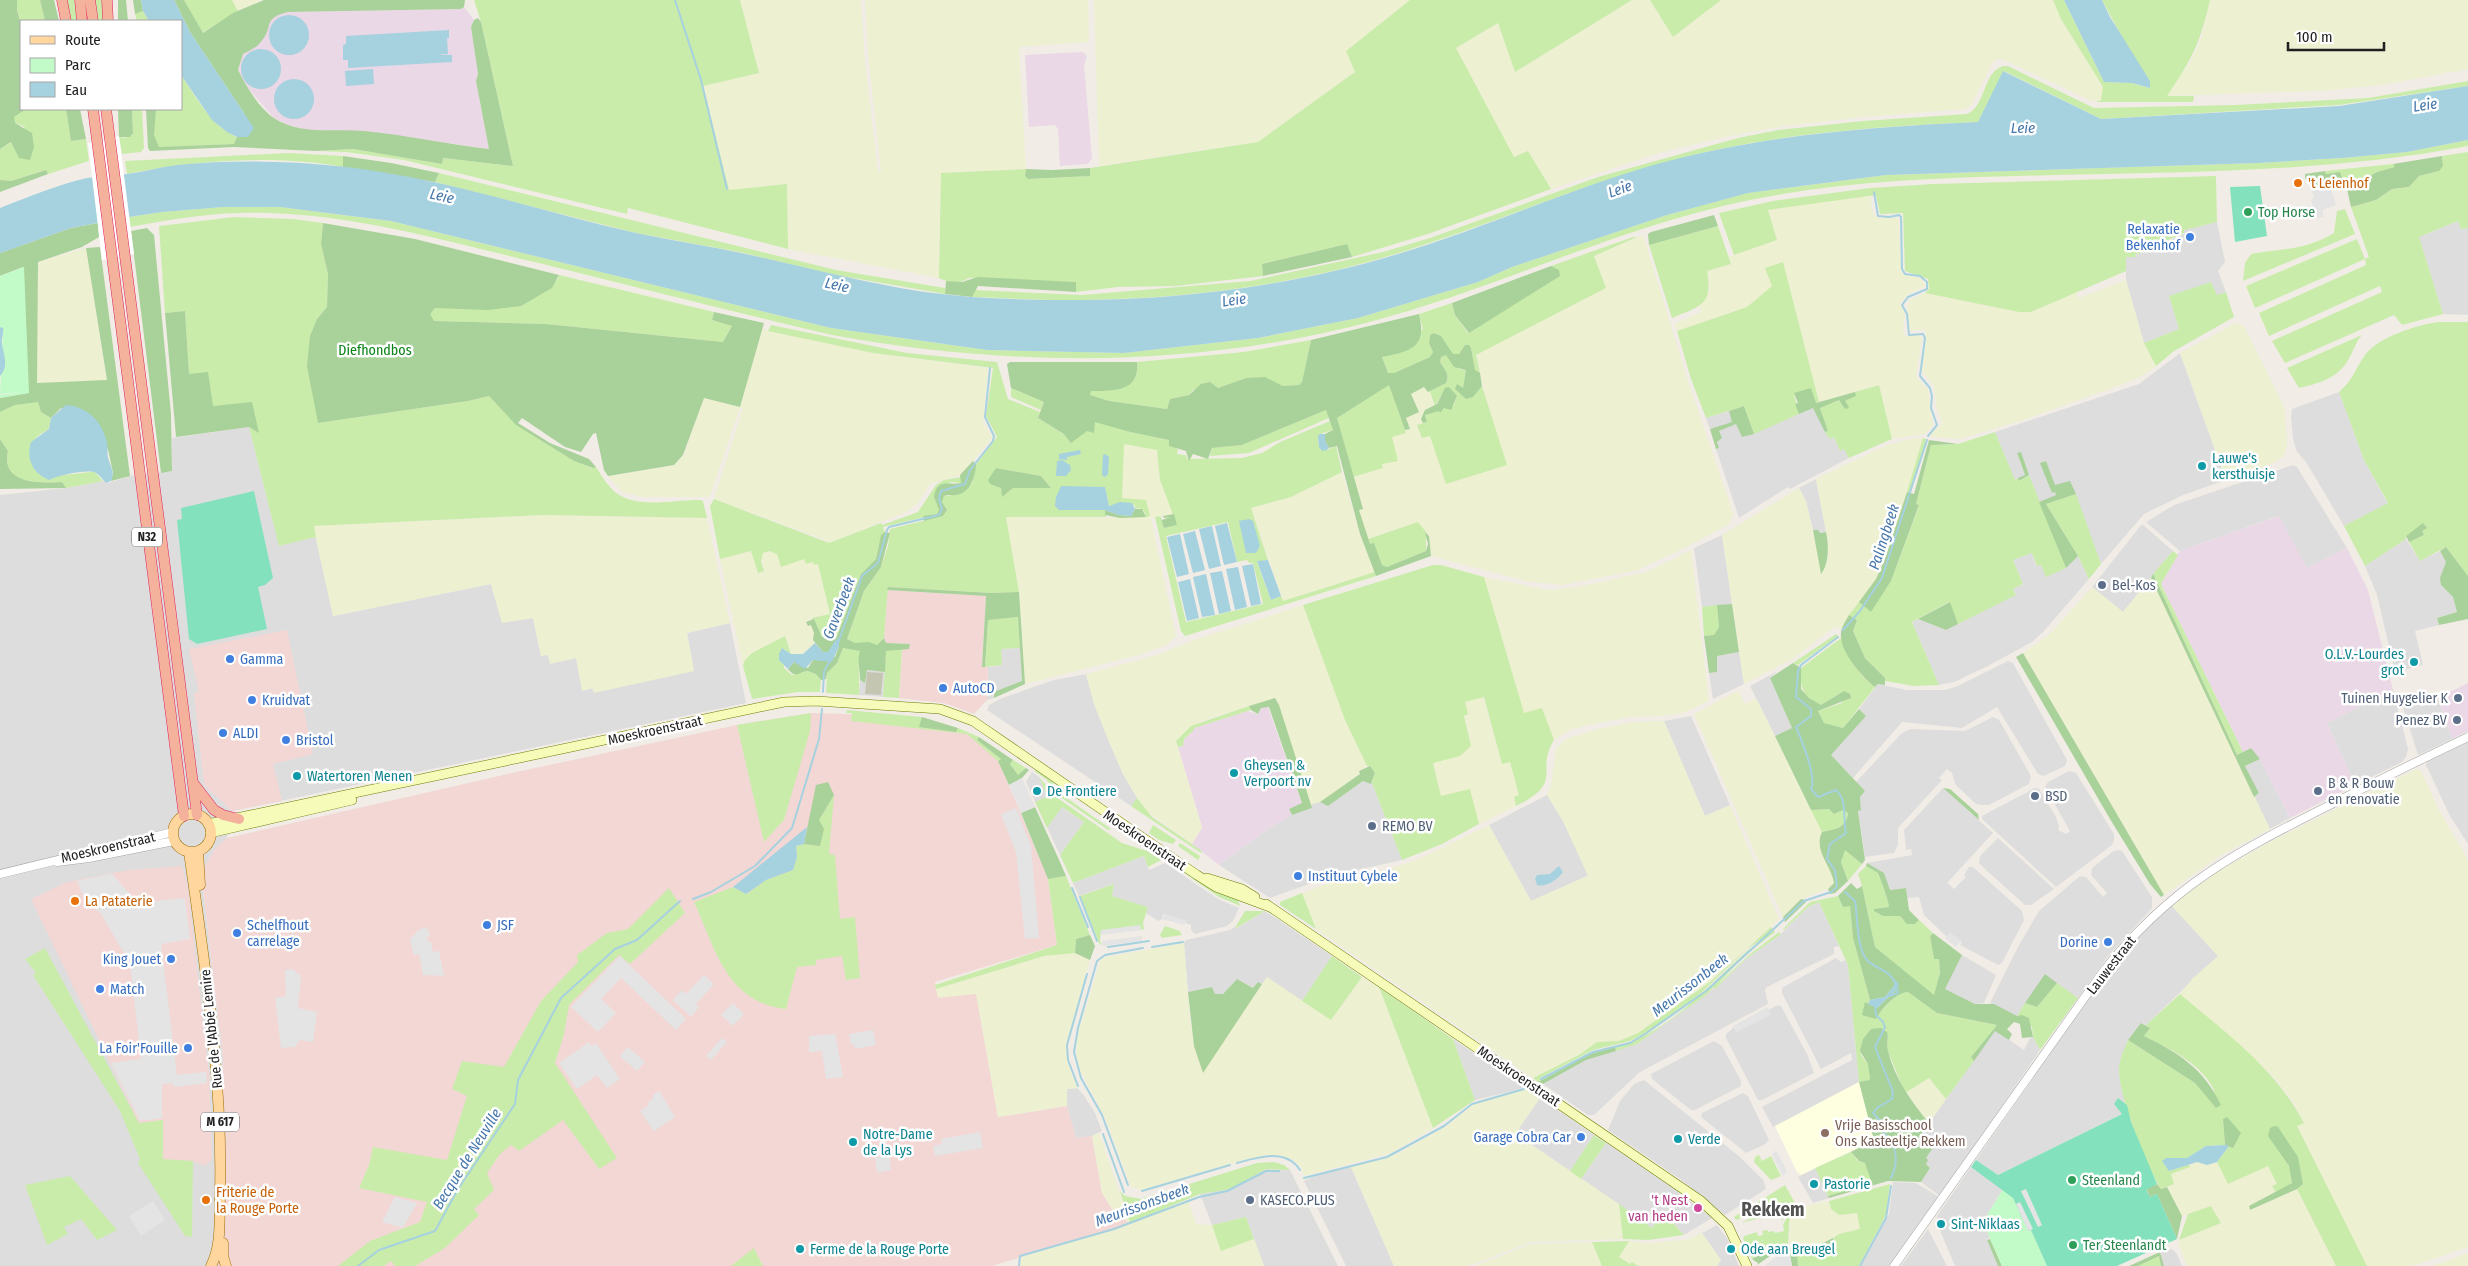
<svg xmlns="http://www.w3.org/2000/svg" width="2468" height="1266" font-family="'Fira Sans Condensed',sans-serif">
  <rect width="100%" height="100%" fill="#f1ede6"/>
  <!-- residential -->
  <path fill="#dedddd" d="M2458,221L2461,229L2468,228V315L2443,314L2419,237Z
    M2217,222L2225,262L2218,271L2226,292L2217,296H2170L2179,329L2144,343L2126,280V257H2135L2136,254L2160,248L2159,244L2184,234L2183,230Z
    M2180,353L2226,480L2183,495L2144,514L2101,564L2070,482L2055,486L2046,461L2041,463L2052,493L2056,492L2057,495L2039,502L2021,453L2017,454L2025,475L2015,481L1995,432L2139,384Z
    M2339,392L2364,460L2388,504L2344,526L2306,462L2297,452L2293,439L2291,416L2292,409Z
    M1813,407L1830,438L1834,437L1840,451L1844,449L1849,458L1790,489L1788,487L1739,518L1716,449L1719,448L1717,442L1719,431L1736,423L1742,437Z
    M1729,411L1733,422L1710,429L1706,418Z
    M249,427L279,545L316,537L333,616L491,584L502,622L533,618L541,656L548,654L550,663L576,658L583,690L694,671L687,633L730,623L746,703L232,811L227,838L216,848L201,873L223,1057L218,1266H0V495L66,488L103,481L108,483L130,476L172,471V438Z
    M2293,465L2297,467L2347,548L2307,568L2278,516L2180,551L2146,522L2174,505Z
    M1816,479L1826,532L1819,533L1818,530H1813L1806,501L1799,488Z
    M2142,524L2173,551L2123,612L2092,587Z
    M1722,535L1732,604L1702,607L1694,548Z
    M2406,539L2420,561L2440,551L2446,562L2441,585L2453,597L2457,612L2437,618L2439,625L2415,631L2423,665L2395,672L2377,595L2365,566Z
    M2032,553L2036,565L2066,568L2078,556L2089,579L2043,632L2032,642L1986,667L1954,682L1939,685L1912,622L1918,619L1946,630L2016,594L2013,589L2023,584L2013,560Z
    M1020,648L1022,681L993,695L994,698L987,700L988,667L1002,665L1001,649Z
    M1739,652L1744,684L1713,699L1709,673L1717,672V656Z
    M2008,661L2013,663L2067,760L2065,766L2044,776L2038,774L1997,707L1962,728L1902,722L1853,778L1830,755L1866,716L1859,709L1878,684L1907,690H1945L1958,686Z
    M867,670L885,672L883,697L859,695L860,680L862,681Z
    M1778,671L1770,678L1792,728L1775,736L1750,686Z
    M1086,674L1094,704L1110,744L1123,774L1137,798L1131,806L987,710L989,705L1000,699L1025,690L1054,680Z
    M2393,690L2408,749L2406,757L2402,762L2355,785L2327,723Z
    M2438,698L2452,739L2418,755L2403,707Z
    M1691,716L1730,805L1705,816L1664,721Z
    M1993,717L1999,720L2031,776L2029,784L1989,805H1982L1976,804L1955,784L1952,773L1947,769L1939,778L1942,780L1898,828V845L1894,853L1865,857L1858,810H1861L1860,797L1865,791L1856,782L1902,733L1910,729L1965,731Z
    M2468,740V844L2450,816L2426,765L2427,761Z
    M2260,759L2290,818L2270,829L2254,797L2259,793L2245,766Z
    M2069,771L2076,773L2114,834V840L2112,845L2056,887L1982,819V816L2035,788L2039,789L2056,817L2059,826L2058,830L2066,834L2070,831L2045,787L2048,782Z
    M1032,772L1039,777L1048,798L1084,822L1060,855L1026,782Z
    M1363,781L1372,783L1402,860L1334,875L1270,898L1219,865L1268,829L1292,815L1312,808L1310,805L1320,802L1329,805Z
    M1943,788L1993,833L1947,883L1954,889L1966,877L1964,875L1969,867H1973L2022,911L2024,920L2002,963L1998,965L1960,945L1962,942L1950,933L1947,937L1924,915L1919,897L1907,898L1906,888L1889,890L1884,873L1867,863L1912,855L1911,849L1906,850L1904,830Z
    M1547,795L1563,821L1589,875L1531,901L1489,825Z
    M1998,838L2054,889L2031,905H2025L1985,869L1979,863L1980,856Z
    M2118,850L2122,851L2152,897V908L2108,956L2078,998L2045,975L2017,1016L1990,1003L2018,947L2039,911L2080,876L2086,877L2103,897L2107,893L2091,875L2092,868L2112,852Z
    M1144,856L1149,870L1165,863L1218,899L1239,908L1233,921L1227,926L1195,934L1191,930V925L1185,923L1186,921L1163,914L1162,919L1158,921L1146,913L1147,907L1112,896L1113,884L1079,896L1073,883Z
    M1819,902L1839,946L1834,947V954L1767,987L1765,990L1768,1004L1640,1072L1594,1115H1588L1543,1084L1586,1060L1637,1044L1714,988L1715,989L1746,959L1781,934L1808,907Z
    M2171,905L2218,956L2146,1025L2141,1023L2128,1040L2121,1058L2119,1070L2127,1105L2118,1098L2123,1113L1998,1175L1976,1160L2118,957Z
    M1265,911L1332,956L1302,1001L1267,978L1262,984L1258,982L1254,988L1237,979L1223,994H1215L1212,987L1188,992L1184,943L1186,940L1230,930L1236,926L1237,928Z
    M1962,955L1996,975L1984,1003L1975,1004L1944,989Z
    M1836,958L1841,962L1846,960L1848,965L1859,1082L1773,1127L1762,1107L1852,1060L1851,1053L1821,1069L1782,993V988L1787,985Z
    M1778,1005L1781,1006L1808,1056L1814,1073L1762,1100H1758L1726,1038V1034L1734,1027L1736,1032L1771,1014L1768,1010Z
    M1995,1030L2024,1050L2030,1038L2033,1037L2040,1050L1940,1196L1921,1182L1930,1168L1926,1164V1158L1918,1139Z
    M1453,1039L1525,1088L1475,1100Z
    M1714,1041L1722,1046L1741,1081V1086L1695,1110H1691L1652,1079L1651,1074Z
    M1644,1080L1740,1157L1763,1180L1766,1189L1725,1215L1680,1179L1608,1130L1620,1101L1634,1084Z
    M1077,1088L1083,1094L1095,1113L1102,1131L1092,1136L1076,1138L1067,1106V1089Z
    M1743,1093L1748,1096L1769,1140L1764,1145L1746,1153L1701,1117L1702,1113Z
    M1540,1098L1594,1135L1570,1171L1529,1143L1517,1129Z
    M1606,1143L1677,1191L1712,1218L1684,1235L1663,1212L1652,1228L1581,1179Z
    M1351,1167L1394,1266H1346L1304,1181L1321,1173Z
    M1971,1167L2003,1189L1983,1222L1990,1237L1987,1240L1998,1266H1955L1939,1228L1937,1216Z
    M1815,1168L1829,1198L1813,1203L1798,1177Z
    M1266,1169L1290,1170L1338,1266H1264L1246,1217L1212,1225L1200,1194L1231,1189Z
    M1893,1182L1916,1183L1939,1197L1890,1266H1861L1889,1214Z
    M1717,1225L1728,1240L1739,1266H1717L1721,1260L1702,1233Z
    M1928,1229L1947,1266H1901Z
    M2172,1249L2177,1254L2182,1266H2164L2160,1252Z"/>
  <!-- commercial -->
  <path fill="#f2d7d5" d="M887,590L986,596L982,666L988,667L987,700L974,714L944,703L899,698L902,649L910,644L886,643L884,638Z
    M287,630L313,754L273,764L282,801L232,811L204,785L194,693L199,692L189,649Z
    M811,713L883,715L964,732L996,754L1048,879L1057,945L935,982L938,997L976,993L998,1117L1067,1106L1076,1138L1092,1136L1102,1193L1114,1212L1130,1223L992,1266H763L754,1249L731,1266H218L223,1057L201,873L216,847L227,838L521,771L737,725Z
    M182,866L188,889L209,1074L212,1159L205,1166L193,1161L163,1160L139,1123L31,899L67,882L129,870Z"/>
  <!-- industrial -->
  <path fill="#ead8e6" d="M464,7L474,20L471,27L478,74L476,81L489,149L363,131L307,130L285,124L273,117L245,85L238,70L243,54L260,44L269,20L275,15L288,12L461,9Z
    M1083,52L1087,56L1084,65L1092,158L1088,164L1060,166L1058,129L1055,125L1029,127L1025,55Z
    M2279,516L2307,568L2347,548L2368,590L2393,690L2327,723L2355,785L2290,818L2260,759L2251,748L2243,752L2161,584L2180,551Z
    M2468,683V731L2452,739L2438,698Z
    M1268,707L1302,804L1289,809L1292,815L1268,829L1219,865L1192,844L1202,827L1178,747L1183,746L1184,739L1194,730V728L1247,711L1258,714L1261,708Z"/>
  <!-- education -->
  <path fill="#feffe1" d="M1859,1082L1874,1140L1801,1175L1797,1172L1775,1126Z"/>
  <!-- construction -->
  <path fill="#c5c6b1" d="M867,672L883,673L881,695L865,694Z"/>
  <!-- farmland -->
  <path fill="#edf0d1" d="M232,0H259V2L238,11Z
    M740,0H861L865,61L878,172L881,171L868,55L865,0H1088L1089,42L1019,47L1026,169L941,173L939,278L788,249L787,184L729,191L703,85L759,73Z
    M1094,0H1410L1346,51L1355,72L1258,142L1099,166Z
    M1632,0H1650L1673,37L1721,0H2053L2061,19L2103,87V96L2101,100L2092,101L2002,59H1998L1993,62L1971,106L1965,109L1864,117L1784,126L1730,136L1662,152L1551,189L1528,151L1514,157L1456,48L1498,23L1515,72Z
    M2210,0H2468V69L2382,85L2321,91L2166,96L2191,61L2202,36Z
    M1871,196L1872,210L1874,215L1879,218H1897L1899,222L1901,273L1922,279L1925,286L1907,295L1900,303L1905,314L1903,329L1905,336L1920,335L1922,339L1916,374L1919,381L1928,389L1933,426L1925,434L1892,439L1879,385L1819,402L1783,262L1772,286L1747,307L1677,331L1674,324L1701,312L1699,307L1710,289L1707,271L1731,264L1729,257L1776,240L1768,210L1814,202Z
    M1643,235L1689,384L1731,507L1733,515L1729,524L1683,549L1635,571L1562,585L1526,581L1431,556L1429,536L1418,522L1367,539L1359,510L1363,509L1353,477L1383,468L1382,464L1392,437L1406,433L1405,430L1410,429L1406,418L1411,394L1424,387L1427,392L1430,391L1435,406L1425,410L1421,419L1423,423L1417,425L1430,435L1446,484L1506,465L1487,402L1476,355L1606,288L1594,256Z
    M86,248L107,381L37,384L38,262Z
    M2126,280L2144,343L2156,366L2145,374L2129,382L2020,421L1960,439L1931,437L1930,435L1942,424L1941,419L1937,409L1933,384L1922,371L1926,333L1924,330H1910L1907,307L1910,300L1925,293L2019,312H2031L2076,292L2079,298Z
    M2236,323L2244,326L2285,409L2287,446L2283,457L2273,463L2226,480L2180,353Z
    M762,329L873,353L988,368L983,421L992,437L990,441L960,475L930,484L918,503L906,512L829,543L823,539L714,499L743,408H740L710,497H642L622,492L608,476L674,465L684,455L704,398L740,407Z
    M1915,438H1923L1922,447L1885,559L1876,579L1842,629L1834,627L1794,658L1744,684L1722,535L1799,488L1806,501L1822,574L1828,556L1827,537L1816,479L1887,445Z
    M1123,443L1157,449L1160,480L1174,514L1151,518L1176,636L1168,644L1139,655L1025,684L1019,592L1006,517L1120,518L1150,516L1146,500L1122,499Z
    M1342,472L1360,534L1375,572L1283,601L1251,508L1291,497Z
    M543,515L707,518L730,623L687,633L694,671L594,693L592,688L582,691L576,658L550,664L548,655L541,656L533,618L502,623L491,584L333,616L313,526Z
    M1691,550L1709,701L1683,713L1663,716L1631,717L1589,725L1570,730L1554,740L1542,708L1524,714L1484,577L1549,590L1577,587L1647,572Z
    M752,551L757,572L764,571L761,557L763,553L769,551L777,554L781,561L804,559L818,564L830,614L812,618L806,622L811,624L814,633L813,640L815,643L803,654H791L785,636L752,653L743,666L720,559Z
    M2151,578L2270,829L2221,855L2164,895L2023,653L2049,635L2092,587L2123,612Z
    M1303,605L1345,720L1367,766L1360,770V774L1320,802L1310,805L1279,705L1275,698L1201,721L1176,741L1202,828L1192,844L1144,809L1123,774L1110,744L1094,704L1086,674L1154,656L1192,641Z
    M1738,691L1745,704L1756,698L1822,832L1820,837L1823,859L1833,875L1834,883L1828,889L1801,899L1783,917L1694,714Z
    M1483,696L1502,764L1510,762L1519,795L1514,797L1516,806L1479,824L1469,790L1441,797L1433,762L1460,756L1470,739L1464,716L1465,703Z
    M1664,721L1705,816L1730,805L1779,919L1710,982L1638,1033L1619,1041L1597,1042L1579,1055L1533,1078L1316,929L1302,893L1343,878L1392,868L1419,859L1489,825L1531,901L1588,876L1563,821L1547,795L1551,785L1556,749L1566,739L1594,730L1632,722Z
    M2417,769L2421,771L2438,808L2468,860V1247L2412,1266H2367L2297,1125L2304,1123L2293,1101L2273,1076L2180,994L2192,979L2218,956L2171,905L2219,871L2270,842Z
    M1184,943L1190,1022L1203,1072L1267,977L1331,1020L1362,977L1379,987L1433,1128L1391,1153L1304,1176L1301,1167L1292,1159L1269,1155L1237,1162L1142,1190L1131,1187L1106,1120L1077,1064L1076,1041L1101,958Z
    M1066,953H1075L1090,960L1067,1042V1061L1077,1088L1067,1089V1106L998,1117L976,994L938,998L936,989L1044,956Z
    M1929,1078L1946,1099L1929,1123L1905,1093Z
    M1527,1089L1540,1098L1518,1130L1529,1143L1619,1204L1623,1239L1531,1242L1468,1266H1394L1351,1167L1399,1153L1445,1127L1477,1102Z
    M1099,1133L1130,1223L1188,1200L1196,1224L1212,1225L1221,1250L1254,1239L1264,1266H1020L1022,1257L1130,1223L1114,1212L1102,1193L1092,1136Z
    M2197,1162L2204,1164L2217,1162L2228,1184L2268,1165L2277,1184L2273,1186L2276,1192L2249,1206L2251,1210L2297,1189L2336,1266H2187L2179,1245V1240L2221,1223L2211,1206L2182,1216L2167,1187L2174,1184L2171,1174Z
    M1829,1201L1831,1209L1857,1212L1861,1229L1839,1234L1819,1245L1789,1250L1791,1209Z
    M1702,1233L1721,1260L1717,1266H1638L1632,1262L1630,1264L1619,1257L1629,1241L1648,1243L1686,1240Z
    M1592,1242L1602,1266H1475L1531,1244Z
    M2468,1253V1266H2432Z"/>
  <!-- grass -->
  <path fill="#caecab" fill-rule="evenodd" d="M17,0H40L45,21H21V25L17,9Z
    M66,0H76L79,21H71Z
    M95,0H103V21H98Z
    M184,0H232L238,11L202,33Z
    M474,0H740L759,73L703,86L729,190L787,184L788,249L628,208L627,214L404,160L346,152L315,151L353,149L442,164V158L513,166L481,22Z
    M1410,0H1632L1515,72L1498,23L1456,48L1514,157L1528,151L1551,189L1428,234L1352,257L1347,244L1262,264L1263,276L1176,286L1118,287L1076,292V282L969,278C959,284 949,283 939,278L941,173L1026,169L1025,176L1029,179L1089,176L1090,168L1258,142L1355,72L1346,51Z
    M1650,0H1721L1673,37Z
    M2053,0H2064L2104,82L2132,83L2149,88L2102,0H2210C2200,44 2192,59 2167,96H2194L2193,102H2096L2101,100L2103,87L2061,19Z
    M143,11L149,21H137L135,14Z
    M2003,66H2008L2094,108L2235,105L2368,98L2468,81V86L2339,105L2101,119L2004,71L1978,122C1869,127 1761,134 1656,165C1548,196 1446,244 1337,270C1253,290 1167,299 1081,300C1045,301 1008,298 972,297L975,290L1082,295L1250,281L1383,252L1430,238L1598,177L1738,138L1778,130L1863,121L1967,114C1986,106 1982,73 2003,66Z
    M181,75C197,98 211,126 237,137L235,144L170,147H159C150,137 155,121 156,109H181Z
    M26,109H66L71,141L86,139L89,161L48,174L46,170L11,181L0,180V149L12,142L25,127L15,123L13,117Z
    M132,109H142L144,148L141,152L122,154L119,137L125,138L133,133Z
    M2468,140V146C2320,174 2168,172 2018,176C1938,178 1857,181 1777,195C1655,215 1543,268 1427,305C1235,368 1029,371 832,335C735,312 639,288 543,264C452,243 363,216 269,213C222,211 176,218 130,227L129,217L162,212L223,207H280L391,221L831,328L987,350L1124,353L1258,338L1358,318L1478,282L1512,267L1667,215L1747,193L1886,175L2258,163L2342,158L2407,152Z
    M2468,152V228L2461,229L2458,221L2419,237L2443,314L2402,325L2394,315L2285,363L2272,341L2382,292L2380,286L2269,336L2259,313L2366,265L2365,259L2255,308L2246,286L2357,239L2365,259L2369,257L2351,207L2376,200L2392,189L2409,187L2419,176L2439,171L2443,162L2442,156Z
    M289,153L343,156V167C272,154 197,161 127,174L125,161Z
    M2393,164L2396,167L2377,172L2347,189L2340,172L2326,174L2325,171Z
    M439,173L836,270L945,288V294L830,274L744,253L636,233L435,182Z
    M2216,176L2217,222L2184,230V233L2159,244L2160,248L2136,254L2135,257H2126V271L2031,312H2019L1925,293L1929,289L1928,279L1905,271L1903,213L1880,214L1876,195L1768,210L1777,240L1734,255L1719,213L1773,201L1870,188L1933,184Z
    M2345,209L2355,234L2243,281L2245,263L2251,254C2284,248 2303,251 2334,233L2337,211Z
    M234,217L293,219L323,223L321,244L328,274L327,307L317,319L318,423L468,401L489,396L517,425L574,461L592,468L596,467C601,475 607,485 615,492C637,510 675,499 701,500L703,501L707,518L543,515L314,526L316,537L279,546L249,427L258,432L252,403L213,406L189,374L185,311L165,313L159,226Z
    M1718,226L1731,264L1707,271C1713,305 1701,306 1672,318L1649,245Z
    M1633,237H1637L1594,256L1606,288L1476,355L1480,373L1475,371L1471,348L1465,345L1459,354H1452C1447,347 1443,334 1434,333L1430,335L1429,343L1433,352L1430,357L1394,373H1388L1382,357L1392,355L1423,329L1419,314L1452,303L1455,315L1468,333L1554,267L1551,266Z
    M1783,262L1819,402L1815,403L1794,394L1799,414L1754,434L1744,406L1706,418L1691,379L1677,331L1747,307L1772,286L1765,268Z
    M559,275L714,312L712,320L732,326L723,342L546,324L434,321L429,314L435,308L521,306L558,279Z
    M2211,282L2217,295L2226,292L2234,317L2174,351L2156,366L2144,343L2179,329L2169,296Z
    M2438,322H2468V576L2446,547L2420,561L2409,542L2424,535L2418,529L2406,536V539L2365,566L2344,526L2388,503L2364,460L2339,392C2353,380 2355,369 2365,355C2378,337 2417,325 2438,322Z
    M771,325L907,353L997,362L1008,399L1040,412L1038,418L1064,434L1095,421L1130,432L1169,440L1178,450L1177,454L1186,455L1187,459L1242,458L1262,453L1280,442L1330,421L1333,430L1320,434C1317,440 1318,444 1321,450H1327L1336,446L1342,472L1291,497L1251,508L1268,560L1257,562L1271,600L1281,596L1283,601L1375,572L1376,576L1185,636L1181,631L1155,517L1160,516L1164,528L1177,525L1160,480L1157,450L1124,444L1122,498L1146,500L1150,516L1146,517L1144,511L1139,508L1135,509V505L1109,506L1107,496L1059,510H1105L1106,517H1006L1019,592L991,593L888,587L884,638L877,645L855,643L847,639L864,591L881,567L888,546L890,529L943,516L947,510L942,502L944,496L953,495L972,483L976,464L997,437L986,416L993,368L873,353L768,331ZM996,468L1041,476L1051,488H1013L1003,496ZM1228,522L1237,562L1247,560L1249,563H1253L1263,604L1186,622L1166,536Z
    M2362,335C2355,343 2353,353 2347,362C2336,379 2317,384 2299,388L2287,368Z
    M1311,340L1302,382L1299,385L1283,386L1275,383L1246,378L1218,388L1193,390L1189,395L1170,399L1167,409L1109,401L1089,395L1091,391C1114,391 1140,391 1137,362L1244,352Z
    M1446,355L1459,369L1466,370L1463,389L1466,399L1476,393L1482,386L1507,465L1446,484L1430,436L1422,438L1417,425L1427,422L1425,415L1454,405L1457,396L1449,388L1445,389L1435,406L1430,391L1446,383C1450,374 1445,370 1440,362L1441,357Z
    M1389,384L1406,433L1392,437L1398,461L1382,464L1383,468L1353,477L1337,418Z
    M1879,385L1892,439L1849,458L1844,449L1840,451L1834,437L1830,439L1825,432L1828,431L1820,408L1839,400L1844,408L1845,401L1855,396V392Z
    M1011,388L1044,402L1041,410L1011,397Z
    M38,401L41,412L51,418L49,429C32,439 32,440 30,459L51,479L56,476L90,472H95L103,481L66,488L62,482C42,483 0,485 8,451L0,439V412L15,405Z
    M1326,410L1329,418L1249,453L1210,456L1212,448L1242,445Z
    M1995,432L2015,480L2018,478L2020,481L2029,475L2066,568L2046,577L2041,565L2037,566L2032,553L2013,560L2023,584L2013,589L2016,595L1958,624L1949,602L1912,622L1939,685L1914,686L1885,681V678L1865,658L1853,631L1857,620L1849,615L1859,602L1871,611L1891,581L1919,506L1916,504L1931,445L1958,444Z
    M1923,438L1926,439L1925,446L1910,493L1907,492Z
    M961,477V483L951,482L934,497L939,510L937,514L883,527L885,532L879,544L876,559L861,574L836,639L822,637L814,619L812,620V618L830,614L818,564L814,565L813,562L806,564L804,559L781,567L777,554L769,551L763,553L761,561L764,571L758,573L751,551L720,559L710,506L714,499L829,543L881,523L882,525L918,512L936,485L944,480Z
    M2076,494L2101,564L2089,579L2078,556L2046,504Z
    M1418,522L1426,532V551L1387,567L1382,565L1374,544H1370L1368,539Z
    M2173,551L2178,555L2161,584L2243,752L2237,755L2153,574Z
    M1433,565H1441L1484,577L1524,713L1542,708L1554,740C1534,772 1566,782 1516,806L1514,797L1519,795L1510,762L1502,764L1484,697L1465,702L1468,714L1464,716L1471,746L1460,756L1433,763L1441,796L1470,789L1479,824L1442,844L1402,860L1372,783L1375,773L1370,766H1367L1345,720L1303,605Z
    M1717,605L1719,627L1714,635L1704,636L1702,607Z
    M1018,617L1020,648L1001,649L1002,665L985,667L988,620Z
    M1836,634L1838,636L1798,665L1793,663Z
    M785,636L791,654L784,649V668L792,675L808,671L816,674L821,680L820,692H798L752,699L743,666L745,660L752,653Z
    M1841,638C1850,658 1857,674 1875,687L1843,728L1824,723L1818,711L1842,703L1844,691L1821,705C1803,698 1799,686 1801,668Z
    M843,648L861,651C857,659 860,683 859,695L826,693L827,673L837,663Z
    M902,649L899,698L883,697L886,651Z
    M1249,706L1251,710L1194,728V730L1184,739L1183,746L1178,747L1176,741L1191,726Z
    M847,710L922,717L920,726L956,732L958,728L979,737L977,740L1001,759L998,761L967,734L851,721L852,713H846Z
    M811,713L810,731L784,820L764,842L737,725Z
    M1013,760L1026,768L1018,775L1010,764Z
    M1037,770L1052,781L1061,794L1111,829L1108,830L1059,796L1046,779L1034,771Z
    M1039,777L1056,797L1122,843L1147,851L1161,860L1148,867L1144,856L1073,883L1060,855L1084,822L1062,807L1047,828L1035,802L1046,797L1056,803L1048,798Z
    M834,795L829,854L835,855L840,919L855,917L860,978L846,980L842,956L816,960V965L797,967L786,1009C726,1002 716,950 694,902L733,887L747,894L766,880L793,870L797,857L796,846L804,844L820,846L819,820Z
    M1137,798L1152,817L1202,851L1201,853L1131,806Z
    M1829,809L1834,814L1843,810L1848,813C1846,829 1835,829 1822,832L1811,810Z
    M1153,825L1176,840L1173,844L1159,840L1149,833Z
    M1180,843L1200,856L1198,860L1178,846Z
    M1845,849L1862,864L1848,881L1841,862Z
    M1167,859L1237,897L1240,906L1219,897L1167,861Z
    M1866,866L1878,873C1881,880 1889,900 1889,907L1874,909L1879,914L1900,916L1903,920L1915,924L1919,920L1933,933L1930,936L1934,959H1939L1940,973L1934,996L1875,947L1862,886L1858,874Z
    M1066,876L1090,935L1076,939L1075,953L1044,956L936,989L935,985L1057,945L1048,879Z
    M1114,884L1112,896L1148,907L1143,923L1144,929L1141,930L1140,926L1101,931L1100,941L1103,946L1099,943L1080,896Z
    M669,888L685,913L630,964L619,955L569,1005L564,1034L555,1063L617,1158L599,1169L563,1120L519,1151L511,1145L500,1154L487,1173L494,1190L474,1209L479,1215L445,1248L415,1266H395L391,1261L384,1266H338L370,1241L420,1222L427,1202L359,1188L369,1165L373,1147L447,1160L467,1096L452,1089L462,1061L504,1067L541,1001L578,962L577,955L607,933L628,929Z
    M1302,893L1316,929L1280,905V902Z
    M1838,896L1843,907L1850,905L1853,938L1870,1000L1868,1004L1865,1002L1876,1016C1885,1008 1896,992 1908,992L1937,1013L1997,1025L1971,1057L1974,1061L1946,1099L1929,1078L1905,1093L1887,1049L1888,1036L1885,1029H1871L1863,1040L1861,1055L1868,1064L1871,1074L1869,1080L1859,1082L1848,965L1819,902L1808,907L1784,930L1783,929L1810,902Z
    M1245,911H1265L1236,928V926Z
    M1165,926L1180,931L1182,935L1162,938L1160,935Z
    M1771,927L1775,932L1744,956L1716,986L1749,955L1779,932L1781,934L1746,959L1715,989L1714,987L1706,995L1637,1044L1616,1051L1615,1047C1669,1033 1708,986 1747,951C1754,946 1763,941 1768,935L1747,949L1700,994L1646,1033L1630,1041L1593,1050L1540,1078L1541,1080L1538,1082L1533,1078L1579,1055L1597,1042L1619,1041L1638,1033L1710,982Z
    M45,948L139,1123L163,1120V1159L193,1161L192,1237L185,1236L138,1163L140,1159L120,1111L33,975L36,973L25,959Z
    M1332,956L1362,977L1331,1020L1302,1001Z
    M2057,983L2078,998L2040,1050L2033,1037L2032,1027L2017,1016L2025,1003L2037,1007Z
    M1379,987L1453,1039L1475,1100L1433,1128Z
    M2180,994C2226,1033 2276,1069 2304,1123L2297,1126L2367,1266H2336L2297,1189L2303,1184L2268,1136C2276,1148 2299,1172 2290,1186L2276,1192L2272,1186L2277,1184L2268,1166L2228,1184L2217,1162L2229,1146L2233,1148L2223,1120L2225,1145L2206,1146L2187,1158H2167L2169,1171L2189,1164L2190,1167L2171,1174L2174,1184L2161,1189C2146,1166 2119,1097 2119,1070C2119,1059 2124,1050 2128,1040L2195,1083L2216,1107C2215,1102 2215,1093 2213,1088C2199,1062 2168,1048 2144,1036L2150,1028L2146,1025Z
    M1594,1135L1606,1143L1581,1179L1570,1171Z
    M1851,1152L1858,1161L1865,1163L1873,1183L1828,1196L1815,1168Z
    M1759,1155L1762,1161L1771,1156L1781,1176L1771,1180L1754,1162L1755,1157Z
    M1274,1162L1284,1165L1290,1170L1266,1169L1231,1189L1200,1194L1130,1223L1120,1191L1125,1196L1141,1199L1257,1163Z
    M70,1176L117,1230L97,1240L81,1219L64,1227L68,1234L47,1245L25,1185Z
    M1890,1184L1886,1215L1859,1266H1798L1796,1256L1827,1250L1834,1241L1833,1238L1839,1234L1860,1229L1857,1213L1839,1215L1831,1209L1829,1201Z
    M1785,1185L1795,1203L1768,1209L1736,1220L1734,1217Z
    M1619,1204L1652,1228L1663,1212L1684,1235L1648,1240L1623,1239Z
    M2211,1206L2221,1223L2179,1240L2188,1214Z
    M1788,1208L1782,1221L1781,1218L1771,1217L1770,1213L1764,1215V1217L1741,1223L1762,1213Z
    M1790,1211L1788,1244L1770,1256L1767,1254H1758L1752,1259L1743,1238L1744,1236L1757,1232L1758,1236L1763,1235L1762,1231L1768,1230V1232L1774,1231L1775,1233L1784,1231L1783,1225Z
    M1246,1217L1254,1239L1221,1251L1212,1225Z
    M1629,1241L1619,1257L1630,1264L1632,1262L1638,1266H1602L1592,1242Z
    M754,1248L763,1266H731Z
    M2159,1256L2161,1266H2138Z"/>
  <!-- forest -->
  <path fill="#a9d19a" d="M0,0H17V10L21,25V109H26L14,117L15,123L32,133L34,147L30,160L19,158L11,142L0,149Z
    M40,0H54L59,21H45Z
    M118,0H126L128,21H118Z
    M133,0H141L143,11L135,14Z
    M174,0H184L203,33L233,13L264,0H465L464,7L461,9L288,12C261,18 275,27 260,43C256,48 248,51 243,54L238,70C246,86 259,108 274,118C301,136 334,128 364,131C406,135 447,144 489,149L476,81L478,74L471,27L474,20L478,18L481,22L513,166L443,158L442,164L353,149L315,151L234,147L150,151L148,148L146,109H156L154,135L159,147L234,144L237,137H248L244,113L190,32Z
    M66,109H80L86,139L71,141Z
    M118,109H132L133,133L130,137H119Z
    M343,156L391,163L439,173L435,182L343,167Z
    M2442,156L2443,166L2439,171L2419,176L2409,187L2392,189L2376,200L2351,207L2347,189L2377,172L2395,167L2393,164Z
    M1090,168V176L1028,179L1025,176L1026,169L1052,170Z
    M46,170L48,174L0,192V180L11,181Z
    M2325,171L2326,174L2340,172L2343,180L2331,181L2318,188L2305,178V174Z
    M1714,215L1718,226L1649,245L1648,234L1651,232Z
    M98,223L99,237L82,247L35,263L38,262L37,383L107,380L86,248L100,247L130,476L111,481L113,473L108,449L61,408L51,418L41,412L38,402L15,405L0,412V398L28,393L23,267L0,276V253L71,228Z
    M323,223L415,239L559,275L552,288L521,306L488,310L435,308L430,314L434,321L546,324L723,342L732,326L712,320L714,312L764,323L740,407L704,398L683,455L674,465L608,476L604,470L596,433L593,434L581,452L565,447L522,418L518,423L550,443L589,459L596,467L593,468L574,461L516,425L489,396L468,401L318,423L307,366L310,336L317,319L327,307L328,274L321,244Z
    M147,228L154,235L171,414L172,471L161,473L131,231Z
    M1347,244L1352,257L1263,276L1262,264Z
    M1551,266L1559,270L1560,276L1469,333L1455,315L1452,303Z
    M978,277L1076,282V292L978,286L972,297L945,294L946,281L962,282Z
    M185,311L189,374L208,372L213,406L252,402L259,433L249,427L176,437L165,313Z
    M1419,314C1427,347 1412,351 1382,357L1388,373H1394L1430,357L1433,352L1429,343L1430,335L1434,333L1441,336L1453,354H1459L1465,345H1469L1471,348L1475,370L1480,373L1482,386L1473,397L1466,399L1455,389L1457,384L1463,388L1466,370L1454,367L1446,355L1441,357L1440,362C1445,370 1450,374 1446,383L1428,392L1424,387L1411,394L1419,412L1406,418L1410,429L1405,430L1389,385L1337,418L1363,509L1359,510L1370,544L1374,543L1382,565L1387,567L1426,551L1428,544L1425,532L1429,536L1431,556L1376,576L1360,534L1337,446L1329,448L1325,441V434L1333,430L1326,410L1242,445L1212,448L1208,459L1193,454L1189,461L1186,451L1169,446V440L1130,432L1095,422L1094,433L1087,431L1071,443L1064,434L1038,418L1044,402L1011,388L1007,364L1010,362H1137C1140,392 1114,391 1091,391L1090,395L1109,401L1167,409L1170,399L1189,395L1201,384L1210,382L1218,388L1246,378L1265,377L1283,386L1299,385L1302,382L1311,340Z
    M1449,387L1457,396L1451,410L1444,408L1440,413L1439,411L1425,415L1427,422L1423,423L1421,419L1425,410L1437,404L1445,388Z
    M1811,388L1816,403L1855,392L1856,396L1845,401L1849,407L1847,409L1844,408L1839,400L1820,408L1828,431L1825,432L1813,408L1799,414L1795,404L1798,403L1794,393Z
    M1744,406L1754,434L1742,437L1736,424L1719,431L1722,438L1717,442L1719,448L1716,449L1710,429L1732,422L1729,411Z
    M0,439L8,451C0,485 42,483 62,482L66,488L0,489Z
    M1929,440L1958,444L1931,445L1916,504L1919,505L1891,581L1871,612L1859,602L1876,579L1885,559L1907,492L1914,494Z
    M2021,452L2029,475L2019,481L2018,478L2025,475L2017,453Z
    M973,461L976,464C976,475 970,494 956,495C951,496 949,494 944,496L942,502L947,510L943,516L924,521L923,516L937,514L939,510L934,497C937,477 949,486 961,483L960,475Z
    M2046,461L2055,485L2070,481L2076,494L2046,504L2078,556L2066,568L2039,502L2056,495L2055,492L2052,493L2040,463Z
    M996,468L1041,476L1051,488H1013L1002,497L1001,488L990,484L988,480Z
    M1135,509H1142L1146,517L1120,518L1105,515V510L1119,515L1131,516Z
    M1174,514L1177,525L1164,528L1160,516L1162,520L1170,517L1164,518L1163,516Z
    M2423,523L2427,528L2422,531L2424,535L2409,542L2406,536Z
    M1813,530H1818L1820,533L1826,532C1829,546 1829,564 1821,574Z
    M885,532L890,533L881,567L864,591L847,639L855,643L869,642L877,645L884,638L886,643L910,644L909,649L886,651L885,672L867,670L865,683L860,680C860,669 857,661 860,651L843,648L837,663L827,673L826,679L821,680L816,674L808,671C798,672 796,679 788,669L794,662L808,668L813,660L835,657L839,646L831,648L828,652H823L813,640L814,633L811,625L808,626L806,622L814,619L822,637L836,639L861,574L876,559L881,535Z
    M2446,547L2468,576V619L2439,625L2437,618L2457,612L2453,597L2441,585L2440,578L2446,562L2440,551Z
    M2153,574L2237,755L2251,748L2260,759L2245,766L2259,793L2254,797L2151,578Z
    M888,587L991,593L1019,592L1025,684L994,698V692L1022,681L1018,617L988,620L985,667H982L986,596L887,590Z
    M1950,602L1958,624L1946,630L1918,619Z
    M1732,604L1739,652L1717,656V672L1709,673L1704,636L1714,635L1719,627L1717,605Z
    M1849,615L1857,620L1853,631L1865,658L1885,678V685L1878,684L1875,687C1863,678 1841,653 1841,636C1840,628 1846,621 1849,615Z
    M2023,653L2164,895L2161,897L2150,884L2110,819L2016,657Z
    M1793,663L1801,668V689L1809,698L1821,705L1844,691L1850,694L1851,698L1818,711L1824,723L1843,728L1859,709L1866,716L1831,755L1865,791L1860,797L1861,810L1858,811L1865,860L1862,864L1845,850L1841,862L1848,881L1835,893L1830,894L1828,889L1834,883C1832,866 1813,851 1822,832C1835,829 1846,829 1848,813L1843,810L1834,814L1829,809L1811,810L1775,736L1792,728L1770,678Z
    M1275,698L1279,705L1312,808L1292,815L1289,809L1302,803L1269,707L1261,708L1258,714L1251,710L1249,706Z
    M922,717L958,728L956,732L919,727Z
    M979,737L1013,760L1010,764L1018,775L1026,768L1029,770L1022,778L1009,785L998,761L1001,759L977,740Z
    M1370,766L1375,773L1371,784L1363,781L1328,806L1320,802L1360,774L1359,771Z
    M828,782L834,795L819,820L824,829L820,846L804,844L816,785Z
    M1943,788L1950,789L1978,814L1979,820Z
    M1035,807C1045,830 1056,852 1066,876L1048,879L1021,813Z
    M1867,863L1884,873L1890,890L1906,888L1909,910L1919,920L1915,924H1907L1900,916H1883L1874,911V909L1889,907C1889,901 1881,880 1878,873L1866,866Z
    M1851,883L1857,889L1862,886L1875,947L1934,995L1940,973L1939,959H1934L1930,936L1933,933L1962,955L1945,989L1975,1004H1994L2017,1016L2022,1015L2029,1018L2033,1037L2022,1038L2020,1024L2014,1022L2007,1029L2012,1034L2009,1040L1995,1031L1974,1061L1971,1057L1997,1025L1937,1013L1908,992C1897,992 1881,1009 1876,1019L1862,1015L1865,1002L1877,1008L1896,990L1894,986L1885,997L1870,1000L1853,938L1850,906L1843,907L1838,896Z
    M1801,899L1806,900V902L1785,922L1783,917Z
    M1090,935L1095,946L1090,960L1075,953L1076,939Z
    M2045,974L2057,983L2037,1007L2025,1003Z
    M1237,979L1253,988L1258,982L1262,984L1203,1073L1194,1046L1188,992L1212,987L1215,994H1223Z
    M2141,1023L2150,1028L2144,1036C2179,1053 2204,1069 2221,1105L2216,1108L2195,1083L2128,1040Z
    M1871,1029L1881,1028L1887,1032C1889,1038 1886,1045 1888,1051C1895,1079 1911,1101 1929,1123L1918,1139L1932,1149L1926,1158L1928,1160L1926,1164L1930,1168L1921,1182L1888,1181L1829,1198L1828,1196L1872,1183L1865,1163L1859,1161L1851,1152L1874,1140L1859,1082L1869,1080L1870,1078L1868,1064L1860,1051L1863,1039Z
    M1615,1047L1616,1051L1586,1060L1543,1084L1538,1082L1590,1054Z
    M2227,1117L2241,1133L2233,1148L2225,1145L2223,1119Z
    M2275,1126L2278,1127L2298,1157L2303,1184L2297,1189L2250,1210L2249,1206L2292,1183L2289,1166L2268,1136L2270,1128Z
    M2157,1184L2161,1189L2167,1187L2182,1216L2177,1239L2157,1194L2150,1197L2146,1189Z
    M1833,1238V1243L1827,1250L1797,1255L1798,1266H1792L1789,1250L1819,1245Z
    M1990,1239L2002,1266H1998L1987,1240Z
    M2160,1252L2164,1266H2161L2159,1256L2138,1266H2129Z
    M1762,1253L1770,1256L1757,1265L1758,1263L1752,1259Z"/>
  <!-- park -->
  <path fill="#c3fbc8" d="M24,267L29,393L0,398V395L21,392L0,394L3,328L0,327V276Z
    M2003,1189L2013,1198L2028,1231L2031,1230L2047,1266H2002L1983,1222Z"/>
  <!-- pitch -->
  <path fill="#83e1be" d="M2260,186L2267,236L2235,242L2230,187Z
    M254,491L273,578L265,585L258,587L267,629L197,644L189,639L177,520L182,519L181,508Z
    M2118,1098L2127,1105L2131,1122L2157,1184L2146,1190L2150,1197L2157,1194L2177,1239L2117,1266H2047L2031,1230L2028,1231L2013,1198L1971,1167L1976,1160L1998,1175L2122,1114L2114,1104Z"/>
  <!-- parking -->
  <path fill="#e4e4e4" d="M2330,185L2336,205L2323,210V217L2317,218L2311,200L2314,198L2312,191Z
    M1022,778L1035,807L1021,813L1009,785Z
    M1016,808L1031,846L1039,938L1025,939L1016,852L1001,814Z
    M112,874L138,903L185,898L190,939L161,944L177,1075L206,1072L207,1083L175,1087L172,1083L162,1084V1118L140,1121L111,1063L141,1059L130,963L101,914L85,899L77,881Z
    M1164,914L1186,920L1185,925L1162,919Z
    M1140,925L1141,930L1101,935V930Z
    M427,927L430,936L427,937L428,942H431L433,952L439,951L444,976L423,975L419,954L414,955L410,939L420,929Z
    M1950,933L1961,941L1956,947L1945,938Z
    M1142,936V941L1103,946L1102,941Z
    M620,956L686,1019L676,1030L621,978L601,999L616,1013L598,1032L571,1007Z
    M292,969L301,976L298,1008L317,1012L313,1042L300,1040L295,1047L281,1048L275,998L286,996L285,970Z
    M704,975L714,984L696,1004L699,1007L691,1017L673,1000L682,990L686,994Z
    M733,1003L744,1014L733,1026L721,1015Z
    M1767,1007L1771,1015L1736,1032L1733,1026Z
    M873,1030L876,1045L855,1049L854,1044L851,1045L849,1034Z
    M835,1034L843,1077L826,1079L822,1051L809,1052V1036Z
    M722,1038L727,1042L711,1060L706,1056Z
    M589,1042L592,1046L596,1043L620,1079L607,1088L597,1075L577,1089L559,1063Z
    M628,1047L645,1062L637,1071L620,1056Z
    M659,1091L675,1117L654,1131L640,1111L649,1105L648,1102L653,1099V1095Z
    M980,1132L983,1148L935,1156L933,1146L942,1144L941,1139Z
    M1776,1150L1787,1171L1783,1176L1772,1155Z
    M889,1155L891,1170L877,1173L875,1158Z
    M2026,1189L2042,1225L2038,1227L2021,1191Z
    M395,1197L417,1203L403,1228L382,1222Z
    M153,1201L165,1220L141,1236L129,1216Z
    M2020,1202L2033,1229L2028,1231L2016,1204Z
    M1789,1249L1792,1266H1764L1780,1254Z"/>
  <!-- water -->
  <path fill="#a6d1df" d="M141,0H174L190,32L254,128L248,137H237L227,132L212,120L181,75V21H149L143,11Z
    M2064,0H2102L2110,17L2150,81V88L2132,83L2104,82Z
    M269 35a20 20 0 1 1 40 0a20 20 0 1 1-40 0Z
    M449,30V38L433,39L447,38L448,54L436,55H452V62L348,68V60H343V45L346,44V36Z
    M241 69a20 20 0 1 1 40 0a20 20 0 1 1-40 0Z
    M373,69L374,84L346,86L345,71Z
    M2003,71L2101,119L2339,106L2468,86V140L2407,152L2342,158L2258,163L1886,175L1748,193L1667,215L1512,267L1478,282L1358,318L1258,338L1124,353L987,350L831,328L391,221L280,207H223L162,212L129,217L71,228L0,253V208C28,197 57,185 87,178C100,176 114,176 127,174C144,172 160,167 177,165C262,157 346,163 429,181C499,196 567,218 636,233C673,241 710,246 746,254C806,267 864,283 925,292C975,299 1026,300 1077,300C1182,300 1297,285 1398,254C1485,228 1569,189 1657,164C1762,135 1869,127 1978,122Z
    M274 99a20 20 0 1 1 40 0a20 20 0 1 1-40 0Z
    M0,327L3,328C4,334 1,339 2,344C4,356 9,366 0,376Z
    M66,405C88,407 102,421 107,443C108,448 107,453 108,458C111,467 115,473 111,481L106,483C102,479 99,474 94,472C83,470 59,475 49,480C32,473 26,459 31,442L49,429L51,418Z
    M1320,434H1325V441L1329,448L1327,450L1322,451L1319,447L1318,436Z
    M1080,450L1081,454L1067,457V460L1059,459V454Z
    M1105,454L1109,457L1108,474L1105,477L1102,475L1103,455Z
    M1062,460L1070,465L1071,470L1066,476H1056L1057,461Z
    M1061,486L1105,487L1109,506L1120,502L1132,503L1135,509L1131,516L1119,515L1105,510H1059L1055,506L1056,497Z
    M1249,519L1253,521L1260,546L1256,553H1246L1239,521Z
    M1227,523L1237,562L1224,565L1215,526Z
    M1212,526L1221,566L1209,569L1199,529Z
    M1195,531L1205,570L1193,573L1183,534Z
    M1180,534L1189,574L1177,577L1167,537Z
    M1268,560L1281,596L1271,600L1257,561Z
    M1253,564L1261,604L1251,606L1242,566Z
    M1238,567L1247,607L1235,610L1226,569Z
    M1222,571L1231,611L1219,614L1210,573Z
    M1206,574L1215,615L1202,617L1193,577Z
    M1190,579L1199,618L1187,621L1178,582Z
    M836,639L839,640V646L832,662L813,660L805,669L794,662L788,669L779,660V654L782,648L791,654H803L815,643L823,652H828Z
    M807,827L804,844L796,846L797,857L793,870L766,880L746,894L733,887Z
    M1559,866L1563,872C1558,879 1546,888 1537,885L1535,879L1537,875L1550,874Z
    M1894,979L1899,984L1896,990L1877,1008L1868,1004L1870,1000L1885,997L1894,986Z
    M2225,1145L2229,1146L2217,1162L2207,1165L2197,1162L2169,1171L2162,1161L2166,1158H2187L2206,1146Z"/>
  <!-- pier -->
  <path fill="#fff" d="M119,136L134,254L102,260L88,143Z"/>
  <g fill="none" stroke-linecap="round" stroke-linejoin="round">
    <!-- stream -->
    <path stroke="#a6d1df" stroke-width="2" d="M675,0L701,80L727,189
      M1874,192L1878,216L1889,217L1899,215L1901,217L1902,269L1905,274L1920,276L1927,282V289L1908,297L1902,305L1907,314L1909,335L1923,334L1925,338L1920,376L1930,388L1932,396L1931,408L1937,425L1928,436
      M1843,630L1860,611L1882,578L1927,440
      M838,643L862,576L878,563L887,530L889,527L939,515L942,509L939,498L941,491L965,484L970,470L993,441L994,436L985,417L990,368
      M823,692L824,671L830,661
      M1072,888L1088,927
      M1845,892L1855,901C1858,917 1856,951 1869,962C1877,969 1889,970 1894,981
      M1080,897L1097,941
      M693,899L711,892L755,866L792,828L819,739L822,709
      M1108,947L1149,941
      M1152,947L1183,942
      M1889,996L1898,993L1897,988
      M1875,1006L1876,1015L1883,1022L1885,1027L1875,1047L1893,1092L1892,1099L1877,1108L1873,1113L1883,1124L1884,1133C1897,1146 1899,1162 1891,1178
      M1541,1079L1593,1052L1630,1043L1645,1034L1706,991L1804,901L1831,892L1837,887L1835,870L1827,859L1830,844L1846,833C1843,820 1847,798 1836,790L1818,797L1811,789C1817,776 1802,741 1796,727L1811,716V709L1796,697L1798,671L1801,665L1838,637
      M1078,1086L1068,1060L1067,1045L1087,974
      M1103,1134L1124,1192
      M1237,1163C1258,1157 1286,1148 1300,1170
      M1304,1178L1387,1157L1444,1126L1472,1104L1524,1089
      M1128,1185L1102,1115L1081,1078L1074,1052L1078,1028L1097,961L1105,955L1143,948
      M1142,1191L1230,1165
      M358,1266L379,1250L435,1231L458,1189L515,1104L518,1080L561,998L615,949L637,940L680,901
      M1019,1266L1020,1256L1114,1229L1199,1197L1227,1191L1266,1171H1279
      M1860,1266L1886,1218L1891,1186"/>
    <!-- tertiary casing -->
    <g stroke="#a7a7a7" stroke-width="9">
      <path id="tertiary" d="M57,862L89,858L174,841
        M0,874L173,832
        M1894,1266L2102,973C2169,887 2236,852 2332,804C2377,781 2422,759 2468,737"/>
    </g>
    <!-- secondary casing -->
    <g stroke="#6c7c02" stroke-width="10">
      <path id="secondary" d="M208,824L784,702L816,701L940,709L973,721L1197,875L1216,887L1270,907
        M210,833L352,800
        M1207,878L1242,889L1255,897
        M1266,904L1701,1201L1728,1226L1747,1266"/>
    </g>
    <!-- primary casing -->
    <g stroke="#9c6b00" stroke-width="11">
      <path id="primary" d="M173 833a19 19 0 1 1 38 0a19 19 0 1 1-38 0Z
        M198,851L200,885
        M189,852C205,966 223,1080 220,1195C219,1219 222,1245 211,1266
        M223,1243V1256L226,1266"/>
    </g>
    <!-- trunk casing -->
    <g stroke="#df2260" stroke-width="11">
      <path id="trunk" d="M62,0L66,21
        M80,0L82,21
        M90,0L93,21
        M107,0L108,21
        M93,109L184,816
        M106,109L197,815
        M194,784L214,810L223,815L239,819"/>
    </g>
    <!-- tertiary -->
    <use href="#tertiary" stroke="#fff" stroke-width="8"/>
    <!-- secondary -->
    <use href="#secondary" stroke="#f7fbba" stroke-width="9"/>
    <!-- primary -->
    <use href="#primary" stroke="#fed69e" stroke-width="10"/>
    <!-- trunk -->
    <use href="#trunk" stroke="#f4b29d" stroke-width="10"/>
  </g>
  <!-- markers -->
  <g fill="#e8710a" stroke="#fff" stroke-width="2">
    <circle cx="2298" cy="183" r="5"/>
    <circle cx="75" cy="901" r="5"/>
    <circle cx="206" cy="1200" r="5"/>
  </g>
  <g fill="#2e9e5b" stroke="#fff" stroke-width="2">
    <circle cx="2248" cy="212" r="5"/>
    <circle cx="2072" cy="1180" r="5"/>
    <circle cx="2073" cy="1245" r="5"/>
  </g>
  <g fill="#3f7fe0" stroke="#fff" stroke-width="2">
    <circle cx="2190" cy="237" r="5"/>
    <circle cx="230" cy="659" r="5"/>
    <circle cx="943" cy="688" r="5"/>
    <circle cx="252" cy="700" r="5"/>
    <circle cx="223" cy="733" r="5"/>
    <circle cx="286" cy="740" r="5"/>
    <circle cx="1298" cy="876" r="5"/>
    <circle cx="487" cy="925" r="5"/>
    <circle cx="237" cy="933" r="5"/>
    <circle cx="2108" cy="942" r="5"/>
    <circle cx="171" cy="959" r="5"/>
    <circle cx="100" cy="989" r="5"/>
    <circle cx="188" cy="1048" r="5"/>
    <circle cx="1581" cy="1137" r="5"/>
  </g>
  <g fill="#0f9aa8" stroke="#fff" stroke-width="2">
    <circle cx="2202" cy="466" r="5"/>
    <circle cx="2414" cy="662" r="5"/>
    <circle cx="1234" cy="773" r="5"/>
    <circle cx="297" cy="776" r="5"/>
    <circle cx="1037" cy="791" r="5"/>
    <circle cx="1678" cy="1139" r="5"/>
    <circle cx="853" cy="1142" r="5"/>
    <circle cx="1814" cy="1184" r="5"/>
    <circle cx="1941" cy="1224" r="5"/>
    <circle cx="800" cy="1249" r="5"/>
    <circle cx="1731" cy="1249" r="5"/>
  </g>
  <g fill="#5c6f8a" stroke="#fff" stroke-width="2">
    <circle cx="2102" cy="585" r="5"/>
    <circle cx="2458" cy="698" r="5"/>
    <circle cx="2457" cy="720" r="5"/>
    <circle cx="2318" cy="791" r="5"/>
    <circle cx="2035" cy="796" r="5"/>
    <circle cx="1372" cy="826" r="5"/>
    <circle cx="1250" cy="1200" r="5"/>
  </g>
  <circle fill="#8d6e63" stroke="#fff" stroke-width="2" cx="1825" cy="1133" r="5"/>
  <circle fill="#d1479c" stroke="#fff" stroke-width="2" cx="1698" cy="1208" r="5"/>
  <g text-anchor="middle" stroke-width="5" stroke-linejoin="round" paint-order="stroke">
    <!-- shield labels -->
    <g fill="#fff" stroke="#636363" stroke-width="1">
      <rect x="132" y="527.5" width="30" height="19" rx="4"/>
      <rect x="201" y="1112.5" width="38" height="19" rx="4"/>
    </g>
    <g font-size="12" font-weight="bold" fill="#202020">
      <text x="147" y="541">N32</text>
      <text x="220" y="1126">M 617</text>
    </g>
    <!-- food labels -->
    <g font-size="14" fill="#c56008" stroke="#fff" text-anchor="start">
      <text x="2308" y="188">'t Leienhof</text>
      <text x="85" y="906">La Pataterie</text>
      <text x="216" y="1197">Friterie de<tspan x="216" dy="16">la Rouge Porte</tspan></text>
    </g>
    <!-- leisure labels -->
    <g font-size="14" fill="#27864d" stroke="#fff" text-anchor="start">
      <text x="2258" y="217">Top Horse</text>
      <text x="2082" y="1185">Steenland</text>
      <text x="2083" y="1250">Ter Steenlandt</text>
    </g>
    <!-- shop labels -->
    <g font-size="14" fill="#366cbe" stroke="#fff" text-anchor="start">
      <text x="2180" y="234" text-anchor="end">Relaxatie<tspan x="2180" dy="16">Bekenhof</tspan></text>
      <text x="240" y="664">Gamma</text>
      <text x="953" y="693">AutoCD</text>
      <text x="262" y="705">Kruidvat</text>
      <text x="233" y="738">ALDI</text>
      <text x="296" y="745">Bristol</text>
      <text x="1308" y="881">Instituut Cybele</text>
      <text x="247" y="930">Schelfhout<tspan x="247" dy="16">carrelage</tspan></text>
      <text x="497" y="930">JSF</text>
      <text x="2098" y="947" text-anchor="end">Dorine</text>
      <text x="161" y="964" text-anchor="end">King Jouet</text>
      <text x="110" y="994">Match</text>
      <text x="178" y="1053" text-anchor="end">La Foir'Fouille</text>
      <text x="1571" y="1142" text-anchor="end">Garage Cobra Car</text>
    </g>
    <!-- park labels -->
    <g font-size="14" fill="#098315" stroke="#fff">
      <text x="375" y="355">Diefhondbos</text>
    </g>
    <!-- culture labels -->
    <g font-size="14" fill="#0d838f" stroke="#fff" text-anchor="start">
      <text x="2212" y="463">Lauwe's<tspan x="2212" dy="16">kersthuisje</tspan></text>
      <text x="2404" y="659" text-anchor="end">O.L.V.-Lourdes<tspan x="2404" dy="16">grot</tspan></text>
      <text x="1244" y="770">Gheysen &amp;<tspan x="1244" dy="16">Verpoort nv</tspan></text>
      <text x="307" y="781">Watertoren Menen</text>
      <text x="1047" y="796">De Frontiere</text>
      <text x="863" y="1139">Notre-Dame<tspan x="863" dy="16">de la Lys</tspan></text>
      <text x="1688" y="1144">Verde</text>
      <text x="1824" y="1189">Pastorie</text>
      <text x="1951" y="1229">Sint-Niklaas</text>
      <text x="810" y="1254">Ferme de la Rouge Porte</text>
      <text x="1741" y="1254">Ode aan Breugel</text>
    </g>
    <!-- service labels -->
    <g font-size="14" fill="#4e5e75" stroke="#fff" text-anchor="start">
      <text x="2112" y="590">Bel-Kos</text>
      <text x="2448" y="703" text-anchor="end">Tuinen Huygelier K</text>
      <text x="2447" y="725" text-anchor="end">Penez BV</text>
      <text x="2328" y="788">B &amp; R Bouw<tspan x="2328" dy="16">en renovatie</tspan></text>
      <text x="2045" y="801">BSD</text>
      <text x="1382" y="831">REMO BV</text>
      <text x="1260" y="1205">KASECO.PLUS</text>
    </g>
    <!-- street labels -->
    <g font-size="14" fill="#202020" stroke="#fff">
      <text transform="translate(655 730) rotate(-12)" y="5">Moeskroenstraat</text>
      <text transform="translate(1145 840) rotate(34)" y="5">Moeskroenstraat</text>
      <text transform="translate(108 847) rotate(-13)" y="5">Moeskroenstraat</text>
      <text transform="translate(2111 965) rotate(-52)" y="5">Lauwestraat</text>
      <text transform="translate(211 1029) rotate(-96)" y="5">Rue de l'Abbé Lemire</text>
      <text transform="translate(1519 1076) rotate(34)" y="5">Moeskroenstraat</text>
    </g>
    <!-- education labels -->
    <g font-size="14" fill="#785e54" stroke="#fff" text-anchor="start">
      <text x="1835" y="1130">Vrije Basisschool<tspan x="1835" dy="16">Ons Kasteeltje Rekkem</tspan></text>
    </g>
    <!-- hotel labels -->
    <g font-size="14" fill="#b23c85" stroke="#fff" text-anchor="end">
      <text x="1688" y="1205">'t Nest<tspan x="1688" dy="16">van heden</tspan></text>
    </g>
    <!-- water labels -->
    <g font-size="15" font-style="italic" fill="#4677ab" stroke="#fff">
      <text transform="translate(2425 105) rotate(-8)" y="5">Leie</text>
      <text x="2023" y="133">Leie</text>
      <text transform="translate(1620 189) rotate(-19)" y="5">Leie</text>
      <text transform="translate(442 196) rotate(13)" y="5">Leie</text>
      <text transform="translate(837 285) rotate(13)" y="5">Leie</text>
      <text transform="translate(1234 300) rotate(-9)" y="5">Leie</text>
      <text transform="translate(1884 537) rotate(-72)" y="5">Palingbeek</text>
      <text transform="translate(839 608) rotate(-69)" y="5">Gaverbeek</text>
      <text transform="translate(1690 985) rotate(-38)" y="5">Meurissonbeek</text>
      <text transform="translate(467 1159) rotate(-58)" y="5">Becque de Neuville</text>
      <text transform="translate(1142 1205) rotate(-20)" y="5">Meurissonsbeek</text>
    </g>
    <!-- district labels -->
    <g font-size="19" font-weight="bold" fill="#535353" stroke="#fff">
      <text x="1773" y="1216">Rekkem</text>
    </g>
  </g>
  <!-- legend -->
  <rect x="20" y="20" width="162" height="90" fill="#ffffff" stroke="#a6a6a6"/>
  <rect x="30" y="36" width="25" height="8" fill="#fed69e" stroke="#a6a6a6"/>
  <text x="65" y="45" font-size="15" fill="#202020">Route</text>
  <rect x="30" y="58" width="25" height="15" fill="#c3fbc8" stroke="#a6a6a6"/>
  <text x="65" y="70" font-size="15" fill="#202020">Parc</text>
  <rect x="30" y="82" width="25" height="15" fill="#a6d1df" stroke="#a6a6a6"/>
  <text x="65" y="95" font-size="15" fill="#202020">Eau</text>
  <!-- scale -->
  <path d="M2288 42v8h96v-8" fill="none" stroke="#202020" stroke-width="2.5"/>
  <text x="2296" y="42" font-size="15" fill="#202020" stroke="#ffffff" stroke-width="4" paint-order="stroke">100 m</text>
</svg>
